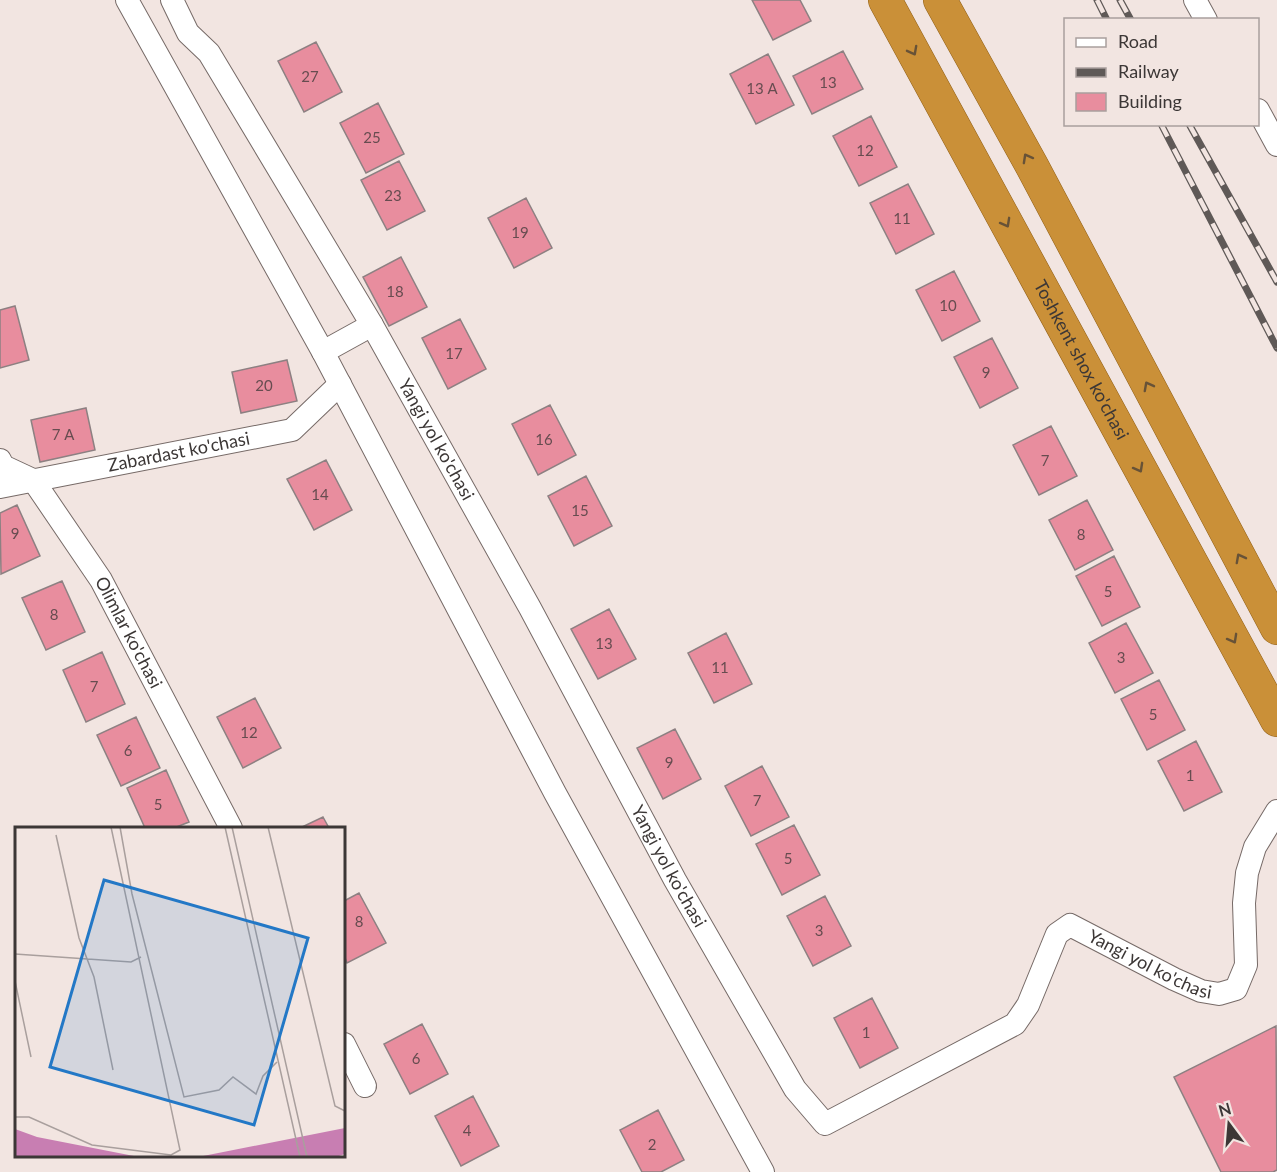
<svg xmlns="http://www.w3.org/2000/svg" width="1277" height="1172" font-family="Lato,sans-serif">
  <rect width="100%" height="100%" fill="#f2e5e1"/>
  <!-- building -->
  <path fill="#e88d9e" stroke="#8d8082" stroke-width="1.5" d="M752,0H800L811,21L773,40Z
    M316,42L342,92L304,112L278,61Z
    M843,51L863,89L812,114L793,76Z
    M768,54L794,105L756,124L730,74Z
    M378,103L404,154L366,173L340,123Z
    M871,116L897,167L859,186L833,136Z
    M399,161L425,211L387,230L361,180Z
    M908,184L934,234L896,254L870,203Z
    M526,198L552,248L514,268L488,218Z
    M401,257L427,307L389,326L363,277Z
    M954,271L980,321L942,341L916,290Z
    M15,306L29,360L0,368V310Z
    M460,319L486,369L448,389L422,338Z
    M992,338L1018,388L980,408L954,357Z
    M287,360L297,401L241,413L232,372Z
    M550,405L576,455L538,475L512,424Z
    M86,408L95,450L40,462L31,420Z
    M1051,426L1077,476L1039,495L1013,445Z
    M326,460L352,510L314,530L287,479Z
    M586,476L612,526L574,546L548,496Z
    M1087,500L1113,550L1075,570L1049,520Z
    M17,505L40,556L1,574L0,513Z
    M1114,556L1140,607L1102,626L1076,576Z
    M62,581L85,632L46,650L22,598Z
    M609,609L636,659L598,679L571,629Z
    M1126,623L1153,673L1115,693L1089,643Z
    M726,633L752,684L714,703L688,653Z
    M102,652L125,704L86,722L63,670Z
    M1159,680L1185,730L1147,750L1121,699Z
    M255,698L281,748L243,768L217,717Z
    M136,717L160,768L121,786L97,735Z
    M675,729L701,779L663,799L637,748Z
    M1196,741L1222,792L1184,811L1158,761Z
    M762,766L789,817L751,836L725,786Z
    M166,770L189,822L174,828H145L127,788Z
    M323,817L329,828H300Z
    M794,825L820,875L782,895L756,844Z
    M359,893L386,943L347,963L344,955V901Z
    M825,896L851,946L813,966L787,916Z
    M872,998L898,1048L860,1068L834,1018Z
    M422,1024L448,1074L410,1094L384,1044Z
    M1276,1026L1277,1170L1273,1172H1221L1174,1077Z
    M473,1096L499,1146L461,1166L435,1116Z
    M658,1110L684,1160L661,1172H642L620,1130Z"/>
  <g fill="none" stroke-linecap="round" stroke-linejoin="round">
    <!-- minor casing -->
    <g stroke="#766a67" stroke-width="24">
      <g id="minor">
        <path d="M127,0L323,352L555,793L763,1172"/>
        <path id="s1" d="M172,0L188,33L209,53L372,325L530,608L675,880L795,1089L825,1124L1015,1024L1028,1005L1057,934L1070,925L1174,979L1201,991L1219,994L1236,989L1246,965L1244,903L1247,873L1255,847L1277,811"/>
        <path d="M1195,0L1206,20"/>
        <path d="M1258,110L1277,145"/>
        <path d="M323,352L372,325"/>
        <path id="s2" d="M0,460L3,466L33,480L101,580L231,828"/>
        <path id="s3" d="M0,487L292,430L340,384"/>
        <path d="M344,1044L365,1086"/>
      </g>
    </g>
    <!-- trunk casing -->
    <g stroke="#905f17" stroke-width="34">
      <g id="trunk">
        <path id="s4" d="M885,0L1277,720"/>
        <path d="M940,0L1032,166L1277,628"/>
      </g>
    </g>
    <!-- minor -->
    <use href="#minor" stroke="#fff" stroke-width="22"/>
    <!-- trunk -->
    <use href="#trunk" stroke="#ca9038" stroke-width="33"/>
    <!-- rail casing -->
    <g stroke="#5f5957" stroke-width="7">
      <path id="rail" d="M1097,0L1107,20
        M1120,0L1131,20
        M1161,124L1277,348
        M1189,124L1277,282"/>
    </g>
    <!-- rail -->
    <use href="#rail" stroke="#f2e5e1" stroke-width="4.5" stroke-dasharray="14" stroke-linecap="butt"/>
  </g>
  <!-- one-way arrows -->
  <defs><path id="oneway-chevron" d="M-2-3.5L2.5 0L-2 3.5" fill="none" stroke-width="1.6" stroke-linecap="round" stroke-linejoin="round" transform="scale(1.5)"/></defs>
  <g stroke="#675237">
    <use href="#oneway-chevron" transform="translate(913 51) rotate(62)"/>
    <use href="#oneway-chevron" transform="translate(1027 158) rotate(-119)"/>
    <use href="#oneway-chevron" transform="translate(1006 223) rotate(61)"/>
    <use href="#oneway-chevron" transform="translate(1148 386) rotate(-118)"/>
    <use href="#oneway-chevron" transform="translate(1139 468) rotate(61)"/>
    <use href="#oneway-chevron" transform="translate(1240 558) rotate(-118)"/>
    <use href="#oneway-chevron" transform="translate(1233 639) rotate(61)"/>
  </g>
  <g text-anchor="middle" stroke-width="4.5" stroke-linejoin="round" paint-order="stroke">
    <!-- number labels -->
    <g font-size="15" fill="#674c50">
      <text x="310" y="82">27</text>
      <text x="828" y="88">13</text>
      <text x="762" y="94">13 А</text>
      <text x="372" y="143">25</text>
      <text x="865" y="156">12</text>
      <text x="393" y="201">23</text>
      <text x="902" y="224">11</text>
      <text x="520" y="238">19</text>
      <text x="395" y="297">18</text>
      <text x="948" y="311">10</text>
      <text x="454" y="359">17</text>
      <text x="986" y="378">9</text>
      <text x="264" y="391">20</text>
      <text x="63" y="440">7 А</text>
      <text x="544" y="445">16</text>
      <text x="1045" y="466">7</text>
      <text x="320" y="500">14</text>
      <text x="580" y="516">15</text>
      <text x="15" y="539">9</text>
      <text x="1081" y="540">8</text>
      <text x="1108" y="597">5</text>
      <text x="54" y="620">8</text>
      <text x="604" y="649">13</text>
      <text x="1121" y="663">3</text>
      <text x="720" y="673">11</text>
      <text x="94" y="692">7</text>
      <text x="1153" y="720">5</text>
      <text x="249" y="738">12</text>
      <text x="128" y="756">6</text>
      <text x="669" y="768">9</text>
      <text x="1190" y="781">1</text>
      <text x="757" y="806">7</text>
      <text x="158" y="810">5</text>
      <text x="788" y="864">5</text>
      <text x="359" y="927">8</text>
      <text x="819" y="936">3</text>
      <text x="866" y="1038">1</text>
      <text x="416" y="1064">6</text>
      <text x="467" y="1136">4</text>
      <text x="652" y="1150">2</text>
    </g>
    <!-- street labels -->
    <g font-size="18" fill="#3c3736" stroke="#f2e5e1">
      <text dy="6" stroke="none"><textPath href="#s4" startOffset="410">Toshkent shox ko'chasi</textPath></text>
      <text dy="6" stroke="none"><textPath href="#s1" startOffset="514">Yangi yol ko'chasi</textPath></text>
      <text dy="6" stroke="none"><textPath href="#s3" startOffset="182">Zabardast ko'chasi</textPath></text>
      <text dy="6" stroke="none"><textPath href="#s2" startOffset="220">Olimlar ko'chasi</textPath></text>
      <text dy="6" stroke="none"><textPath href="#s1" startOffset="1000">Yangi yol ko'chasi</textPath></text>
      <text dy="6" stroke="none"><textPath href="#s1" startOffset="1722">Yangi yol ko'chasi</textPath></text>
    </g>
  </g>
  <!-- overview -->
  <g transform="translate(15 827)">
    <rect width="330" height="330" fill="#f2e5e1"/>
    <path d="M330,301V327L321,330H183ZM0,302L22,310L124,330H0Z" fill="#c87eb2"/>
    <path fill="none" stroke="#a99f9d" stroke-width="1.5" d="M105,0L117,67L169,270L204,263L218,250L241,267L248,249L262,235M210,0L285,330M217,0L292,330M253,0L320,279L330,284M41,8L64,111L79,150L98,243M0,127L116,135L126,130M0,154L16,230M0,290H14L77,318L156,328L165,323L96,0"/>
    <path fill="#2378c6" fill-opacity="0.15" stroke="#2378c6" stroke-width="3" d="M89,53L293,111L239,298L35,240Z"/>
    <rect width="330" height="330" fill="none" stroke="#3c3736" stroke-width="3"/>
  </g>
  <!-- legend -->
  <rect x="1064" y="18" width="195" height="108" fill="#f2e5e1" stroke="#a99f9d" stroke-width="1.5"/>
  <rect x="1076" y="38" width="30" height="9" fill="#ffffff" stroke="#a99f9d" stroke-width="1.5"/>
  <text x="1118" y="48" font-size="18" fill="#3c3736">Road</text>
  <rect x="1076" y="68" width="30" height="9" fill="#5f5957" stroke="#a99f9d" stroke-width="1.5"/>
  <text x="1118" y="78" font-size="18" fill="#3c3736">Railway</text>
  <rect x="1076" y="93" width="30" height="18" fill="#e88d9e" stroke="#a99f9d" stroke-width="1.5"/>
  <text x="1118" y="108" font-size="18" fill="#3c3736">Building</text>
  <!-- north arrow -->
  <g transform="translate(1229 1124) rotate(344)" stroke="#f2e5e1" stroke-width="4.5" paint-order="stroke">
  <path d="M0-4.5L10 22L0 15L-10 22Z" fill="#3c3736"/>
  <text y="-9" font-size="16" font-weight="bold" text-anchor="middle" fill="#3c3736">N</text>
  </g>
</svg>
